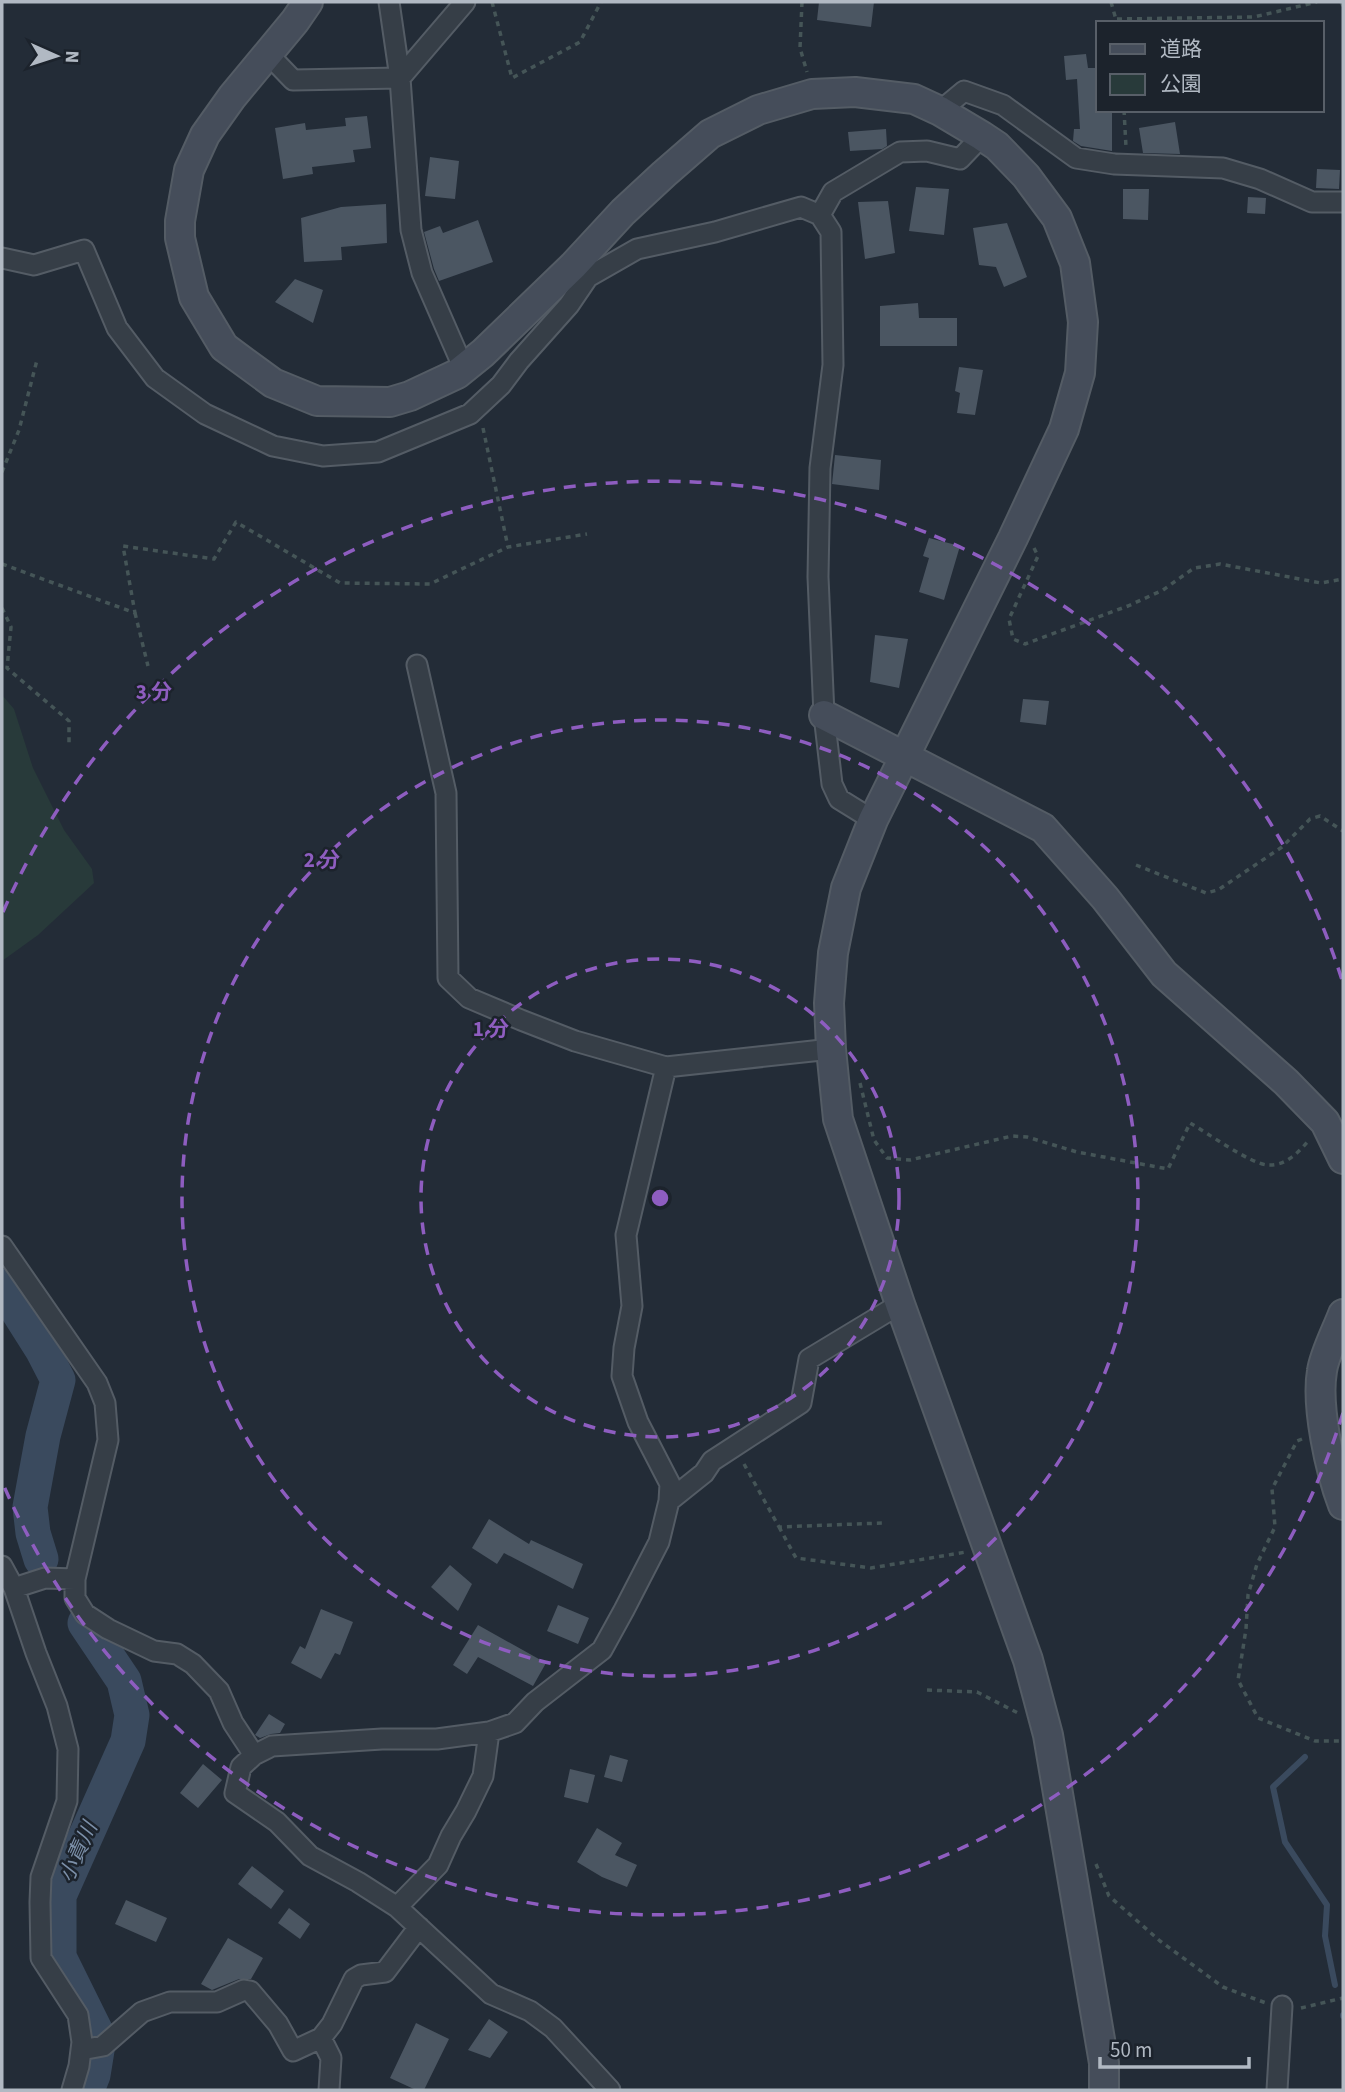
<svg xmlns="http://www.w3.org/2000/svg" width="1345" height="2092" font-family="'Source Sans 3','Noto Sans JP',sans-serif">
  <rect width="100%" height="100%" fill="#232c37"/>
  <!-- green -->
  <path fill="#283a3a" d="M2,695L14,709L33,768L64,830L92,869L94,883L38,935L2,961Z"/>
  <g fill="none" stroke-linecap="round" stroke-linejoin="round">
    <!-- stream -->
    <path stroke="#3a4a5e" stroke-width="6" d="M1305,1757L1273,1787L1285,1842L1327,1905L1325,1936L1335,1985
      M1343,2015V2016"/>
    <!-- river -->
    <path stroke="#3a4a5e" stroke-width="35" d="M2,1286L42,1349L58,1380L43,1436L30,1507L33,1533L41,1559
      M85,1623L124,1681L132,1715L128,1741L59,1896V1957L99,2038L93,2075L87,2090"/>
  </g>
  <!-- building -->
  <path fill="#4b5662" d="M819,2H874L871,27L817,20Z
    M1086,54L1088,68H1098V110H1112V151L1081,146L1073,141L1074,129H1080L1077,79L1066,80L1064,56Z
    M367,116L371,148L353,150L355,162L312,167L313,174L283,179L275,128L305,123L306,130L346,126L345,118Z
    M1175,122L1180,154L1143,153L1139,128Z
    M886,129L887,146L882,149L850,151L848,132Z
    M430,157L459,161L455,199L425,196Z
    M1317,169L1340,170L1339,189L1316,188Z
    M916,187L949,189L944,235L909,231Z
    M1123,189H1149L1148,220L1123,219Z
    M1248,197L1266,198L1265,214L1247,213Z
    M888,201L895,253L865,259L858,202Z
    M386,204L387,243L341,247L342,260L304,262L301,218L341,207Z
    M478,220L493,262L439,281L434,269L424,232L440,226L443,233Z
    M1007,223L1027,277L1004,287L996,267L979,265L973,228Z
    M295,279L323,290L313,323L275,302Z
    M918,303L919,318H957V346H880V306Z
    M959,367L983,370L975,415L957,413L960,393L955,391Z
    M835,455L881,460L879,490L832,484Z
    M929,538L960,546L944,600L919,592L929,558L923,556Z
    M875,635L908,639L899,688L870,682Z
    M1023,699L1049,701L1046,725L1020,722Z
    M489,1519L529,1544L531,1540L583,1564L573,1589L504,1553L497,1564L472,1548Z
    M450,1565L472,1584L458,1611L431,1587Z
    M558,1605L589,1618L578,1644L547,1631Z
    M321,1609L353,1622L340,1655L335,1653L321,1679L291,1663L300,1646L305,1649Z
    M478,1625L546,1663L533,1686L478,1657L467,1674L453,1665Z
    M269,1714L285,1724L280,1733L271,1734L260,1738L255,1735Z
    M610,1755L628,1760L622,1782L604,1777Z
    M203,1764L222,1780L198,1808L180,1793Z
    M570,1769L595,1775L588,1803L564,1797Z
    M597,1828L622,1843L615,1855L637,1865L627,1887L602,1877L577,1862Z
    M252,1866L284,1891L271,1909L238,1884Z
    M126,1900L167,1918L156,1942L115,1924Z
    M289,1908L310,1924L300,1939L278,1923Z
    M228,1938L263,1958L251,1979H239L212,1990L201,1984Z
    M489,2019L508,2032L490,2058L468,2050Z
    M416,2023L449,2039L424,2090H416L390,2078Z"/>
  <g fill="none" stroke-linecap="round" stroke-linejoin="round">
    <!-- street casing -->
    <g stroke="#545c65" stroke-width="23">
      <path id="street" d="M389,2L400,78L465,2
        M268,54L293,80L400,78L411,230L422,273L460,360L467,365
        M940,111L964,91L1003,105L1076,158L1114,164L1223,168L1260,179L1312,202H1343
        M820,215L833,192L900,152L927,151L960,159L982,136
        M2,258L34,265L84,250L117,328L155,378L205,414L273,446L323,456L378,452L470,414L501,385L519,361L569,305L588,277
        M573,266L588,277L637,249L715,232L801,207L820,215L831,232L833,365L820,468L818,577L824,715L832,784L839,799L873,820
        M417,665L446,793L448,978L469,998L521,1020L575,1041L666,1067L831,1049
        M2,1246L97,1383L105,1403L108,1440L75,1579V1598L85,1614L108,1629L154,1651L177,1654L193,1664L219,1691L233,1723L254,1755L241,1767L235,1793L277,1822L310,1856L358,1882L397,1907L491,1994L530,2011L553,2028L610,2090
        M669,1501L704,1473L712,1461L801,1403L809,1359L900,1304
        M2,1566L14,1588L36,1653L57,1706L68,1749L67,1801L41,1877L40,1902L41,1958L78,2015L82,2042L79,2066L72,2090
        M14,1588L45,1578L75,1579
        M254,1755L272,1746L382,1739H437L489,1732
        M397,1907L438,1865L451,1836L466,1811L483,1776L489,1732L515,1723L535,1702L602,1650L624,1610L659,1542L669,1501L670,1484L638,1422L622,1376L624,1348L632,1306L626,1235L666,1067
        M321,2038L331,2058L329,2090
        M81,2050L103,2046L142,2012L170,2002H217L244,1990L250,1991L278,2024L293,2051L321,2038L332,2024L354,1979L361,1975L385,1972L419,1927
        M1277,2090L1282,2006"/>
    </g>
    <!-- secondary casing -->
    <g stroke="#545c65" stroke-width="32">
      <path id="secondary" d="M308,2L295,21L232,97L205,135L189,170L180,221V238L194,297L224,347L273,383L317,401L390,402L410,396L457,374L483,353L573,266L623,212L664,174L710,134L758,110L812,94L855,92L914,99L940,111L982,136L997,146L1026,176L1057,218L1075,263L1083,322L1080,373L1064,429L1013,538L873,820L846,888L833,953L829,1003L831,1049L838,1119L900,1304L1028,1660L1048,1735L1104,2063V2090
        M824,715L1043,828L1105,898L1164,974L1286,1082L1325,1122L1343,1159
        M1343,1314C1337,1330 1324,1355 1322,1371C1316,1406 1330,1471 1343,1505"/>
    </g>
    <!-- path -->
    <path stroke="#455557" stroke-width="3.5" stroke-dasharray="5 5" stroke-linecap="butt" d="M492,2L512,78L580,42L601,2
      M802,2L800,48L807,72
      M1111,2L1117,23
      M1341,2L1343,6
      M1117,19L1254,17L1317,2
      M1124,110L1126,147
      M483,428L508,547L587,534
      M2,472L19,430L37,360
      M1034,548L1038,556L1009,619L1013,639L1025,644L1128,606L1163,590L1194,568L1220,564L1321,583L1343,579
      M2,564L135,613L123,546L214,559L236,522L340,583L430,584L508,547
      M2,608L11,627L7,668L69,721V745
      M135,613L148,666
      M1136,865L1206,893L1218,890L1282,847L1310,819L1320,816L1343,831
      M860,1083L874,1140L887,1158L910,1160L1012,1136L1027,1137L1077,1152L1168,1169L1190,1123C1206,1132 1252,1165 1268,1165C1286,1166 1299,1152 1309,1140
      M1302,1439L1297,1441L1272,1489L1275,1527L1257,1564L1248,1595L1246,1629L1238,1680L1258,1718L1315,1741H1343
      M744,1464L779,1527L882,1523
      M779,1527L796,1558L871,1568L966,1552
      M927,1690L977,1692L1018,1713
      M1096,1864L1109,1896L1160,1941L1223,1987L1266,2003
      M1301,2008L1343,1998"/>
    <!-- street -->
    <use href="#street" stroke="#363e47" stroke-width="19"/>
    <!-- secondary -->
    <use href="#secondary" stroke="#454d5a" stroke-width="28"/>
  </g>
  <!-- distance rings -->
  <g fill="none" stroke="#8e5dc0" stroke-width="3.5" stroke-dasharray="12 9">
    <circle cx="660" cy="1198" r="239"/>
    <circle cx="660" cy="1198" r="478"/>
    <path d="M1343 1413A716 716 0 0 1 3 1484M3 912A716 716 0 0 1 1343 983"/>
  </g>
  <g text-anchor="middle" stroke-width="5" stroke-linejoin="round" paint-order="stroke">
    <!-- water labels -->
    <g font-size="21" font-style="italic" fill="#7c90a9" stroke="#1c232c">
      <text transform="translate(78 1852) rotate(-66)" y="7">小責川</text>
    </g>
  </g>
  <circle cx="660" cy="1198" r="10" fill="#8e5dc0" stroke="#1c232c" stroke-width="3.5"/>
  <g font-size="21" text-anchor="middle" font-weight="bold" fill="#8e5dc0" stroke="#1c232c" stroke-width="5" stroke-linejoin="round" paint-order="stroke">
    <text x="154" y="699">3 分</text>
    <text x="322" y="867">2 分</text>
    <text x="491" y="1036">1 分</text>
  </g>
  <!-- border -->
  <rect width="1345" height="2092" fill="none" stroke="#b1b9c3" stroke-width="7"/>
  <!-- legend -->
  <rect x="1096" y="21" width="228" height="91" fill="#1c232c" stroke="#585f68" stroke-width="2"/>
  <rect x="1110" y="44" width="35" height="10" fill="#454d5a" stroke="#585f68" stroke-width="2"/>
  <text x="1160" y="56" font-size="21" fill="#b1b9c3">道路</text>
  <rect x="1110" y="74" width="35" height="21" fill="#283a3a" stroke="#585f68" stroke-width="2"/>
  <text x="1160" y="91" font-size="21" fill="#b1b9c3">公園</text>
  <!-- north arrow -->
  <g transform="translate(56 56) rotate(93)" stroke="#1c232c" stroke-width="5" paint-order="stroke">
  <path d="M0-5L12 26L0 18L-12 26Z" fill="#b1b9c3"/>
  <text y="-10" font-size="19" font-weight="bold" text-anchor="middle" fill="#b1b9c3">N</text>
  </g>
  <!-- scale -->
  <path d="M1100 2057v10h149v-10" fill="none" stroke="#b1b9c3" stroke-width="3.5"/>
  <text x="1110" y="2057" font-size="21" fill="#b1b9c3" stroke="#1c232c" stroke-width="5" paint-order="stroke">50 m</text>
</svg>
